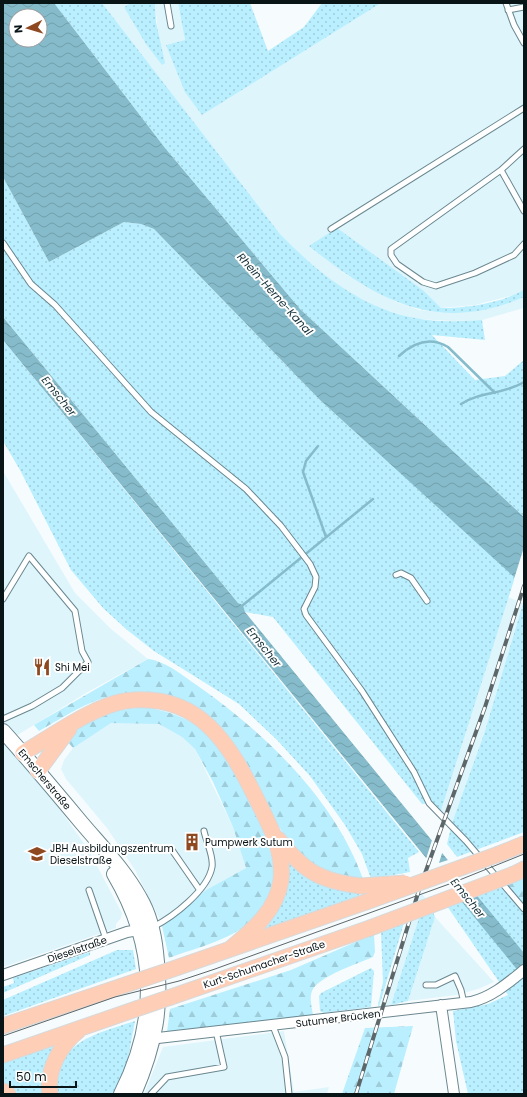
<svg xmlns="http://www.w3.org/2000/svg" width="527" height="1097" font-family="Poppins,sans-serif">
  <defs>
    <pattern id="grass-dots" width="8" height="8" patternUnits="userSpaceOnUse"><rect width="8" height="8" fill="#b9effe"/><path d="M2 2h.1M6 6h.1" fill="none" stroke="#9eccd9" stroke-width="1.8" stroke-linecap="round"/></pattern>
    <pattern id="forest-firs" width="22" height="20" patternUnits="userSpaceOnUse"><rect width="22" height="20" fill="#b9effe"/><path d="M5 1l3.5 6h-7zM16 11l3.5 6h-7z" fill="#9eccd9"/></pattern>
    <pattern id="water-waves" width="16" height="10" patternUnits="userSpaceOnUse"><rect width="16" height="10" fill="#85bbca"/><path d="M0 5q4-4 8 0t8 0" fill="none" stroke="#72a0ad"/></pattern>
  </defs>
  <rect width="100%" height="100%" fill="#f6fcfe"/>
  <!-- built -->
  <path fill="#def5fc" d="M102,3H131L124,7L159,42L155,3H178L185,40L166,45L202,115L381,3H523L524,290L514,295L475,305L441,308L424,291L342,272L396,302L419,310L447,313L468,312L492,308L524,297V308L482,320L452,321L416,319L378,308L342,289L298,253L280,234Z
    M3,471L75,593L111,629L148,659L86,693L16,736L5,745L56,804L88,849L122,913L121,918L116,924V928L3,967Z
    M508,597L523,603L484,734L452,823L441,812Z
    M126,722L159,724L182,737L195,749L233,827L246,868L206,890L174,917L170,913L160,920L135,870L107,828L66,779L61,769L64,760L73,748L85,738L111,723Z
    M417,888L427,900L419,918L391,1005L380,1007Z
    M435,917L494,982L478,989L456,995L408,1001Z
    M284,1031L294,1092L329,1087L327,1094H144L163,1047Z"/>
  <!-- grass -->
  <path fill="url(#grass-dots)" d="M54,3H102L280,234C318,273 361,308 415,318C437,323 460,321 482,320L485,340L432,335L475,380L505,376L524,360V517L300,309L165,148Z
    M131,3H155L156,22L165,63L162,65L146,44L124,7Z
    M178,3H250L268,51L304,27L322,3H381L202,115L185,92L166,45L185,40Z
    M3,177L49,262L124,222L141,224L154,229L320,400L515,577L441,811L432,803L422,804L273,617L245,612L243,605L238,603L3,317Z
    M337,228L424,291L441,308C468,308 500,303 524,290V297C436,335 377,300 309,246Z
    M3,340L419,852L408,858L410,872L371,879L362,854L345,825L310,776L277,740L239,704L154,651L126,629L103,608L71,570L20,470L3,441Z
    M524,600V832L457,857L447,844L452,823L484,734Z
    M286,860C310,882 326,890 359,892L360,897L261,931Z
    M501,885L524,913V1094H468L456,1041L453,1011L488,1004L508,995L447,906Z
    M433,912L435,917L408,1001L391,1005L419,918Z
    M404,923L379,1007L378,1005L383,982L381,932Z
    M117,950H133L136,969L3,1016V1000Z
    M90,952V955L3,993V987L14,983L13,978Z
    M371,968L374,971L371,1007L323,1013L320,1011L319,996L321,993Z
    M135,1021L127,1064L113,1094H56C57,1086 56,1077 58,1070C70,1037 106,1031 135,1021Z
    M60,1040L44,1094H19L3,1084V1060Z"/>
  <!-- forest -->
  <path fill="url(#forest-firs)" d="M148,659C166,661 183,676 198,686C265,733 335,800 363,879C345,877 330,874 314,866C298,857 287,840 278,825C247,771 236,713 166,697C145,692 122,692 101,699C79,706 59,720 39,731L34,725Z
    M146,707C170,712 187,717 207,733C230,751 263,825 271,855C273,862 274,871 273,879C273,890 265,906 258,914C238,939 198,947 169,958L162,926L206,890L246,868L233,827L213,782L195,749L182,737L159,724L111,723L73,748L66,740C91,715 112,710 146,707Z
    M524,875V913L501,885Z
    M374,934L375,952L373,957C359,963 317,977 312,991C309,999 312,1008 313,1015L173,1033L167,1032L170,1009L291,970Z
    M413,1026L394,1094H342L365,1028Z"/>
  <!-- water -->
  <path fill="url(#water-waves)" fill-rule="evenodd" d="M3,3H54L165,148L300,309L524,517V586L320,400L154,229L141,224L124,222L49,262L3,177ZM16,16H40V40H16Z
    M3,317L238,603L243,605L245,612L524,953V978L3,340Z"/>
  <!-- pier -->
  <path fill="#f6fcfe" d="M524,547V588L514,579Z
    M433,837L443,850L439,863L451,859L479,895L459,902L425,862Z"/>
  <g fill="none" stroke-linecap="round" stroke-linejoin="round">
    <!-- stream -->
    <path stroke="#85bbca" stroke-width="2.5" d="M399,356C413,343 430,336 448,347L495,393
      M461,404C481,391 503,395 524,382
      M318,446L306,461L303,472L326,537
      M243,605L373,499"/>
    <!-- lane casing -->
    <g stroke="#6b878f" stroke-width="7">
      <path id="lane" d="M167,3L171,26
        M506,3L514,25L524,43
        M508,10L524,7
        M524,149L501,170L391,249V255L397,264L423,282L436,286L475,273L514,255L524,244
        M501,170L524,211
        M331,229L524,108
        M3,243L31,284L55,305L151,412L246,489L281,526L310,564L316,577L315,587L304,609L306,615L362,691L414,772L429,803L466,841L524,909
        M396,575L401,573L411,578L427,601
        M3,599L29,556L75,611L82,651L88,662L62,688L32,706L3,719
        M172,850L199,889
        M89,890L106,939
        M153,927C173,917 208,890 212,867C214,857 206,841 204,831
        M426,985H436L455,976L461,990L464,1003
        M273,1026L285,1057L289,1094
        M151,1094L167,1077L224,1067L216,1031"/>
    </g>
    <!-- street casing -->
    <g stroke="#6b878f" stroke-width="12">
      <path id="street" d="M3,975L127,932L144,929
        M441,1005L454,1094
        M148,1037L158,1038L471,1002C492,997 508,983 524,970"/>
    </g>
    <!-- secondary casing -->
    <g stroke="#6b878f" stroke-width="16">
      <path id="secondary" d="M3,731C30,761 55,791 80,821C101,846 124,869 140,898C150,915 154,933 156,952C163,1006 155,1045 134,1094
        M114,874C157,947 159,1019 121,1094"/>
    </g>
    <!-- primary casing -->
    <g stroke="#d8d9da" stroke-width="17">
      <path id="primary" d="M23,753C51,737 93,706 125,701C200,691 230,745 258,802C270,826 284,851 281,880C277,910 253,930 230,949
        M38,771L69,729
        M278,839C304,871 319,881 361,886
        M499,854L524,844
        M514,874L524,869
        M170,970L366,902
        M171,997L370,928
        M3,1026L137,981
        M3,1055L136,1009
        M3,1091L8,1094
        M50,1094C46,1070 61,1044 79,1030"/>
    </g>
    <!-- lane -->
    <use href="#lane" stroke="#fff" stroke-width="5"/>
    <!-- street -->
    <use href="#street" stroke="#fff" stroke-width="10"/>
    <!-- secondary -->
    <use href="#secondary" stroke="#fff" stroke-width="14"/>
    <!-- primary -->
    <use href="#primary" stroke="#feceb6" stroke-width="15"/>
    <!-- tram -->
    <path stroke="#5d6669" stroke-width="1" d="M3,1036L115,997L179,981L215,969L452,883L524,854"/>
    <!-- rail casing -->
    <g stroke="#5d6669" stroke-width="4">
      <path id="rail" d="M356,1094L419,890L485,707L524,586"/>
    </g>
    <!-- rail -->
    <use href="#rail" stroke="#fff" stroke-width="2.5" stroke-dasharray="8" stroke-linecap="butt"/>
    <!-- primary-bridge casing -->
    <g stroke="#d8d9da" stroke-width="17" stroke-linecap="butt">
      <path id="primary-bridge" d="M361,886L405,883
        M366,902L499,854
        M370,928L514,874
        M137,981L170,970
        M136,1009L171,997"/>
    </g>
    <!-- primary-bridge -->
    <use href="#primary-bridge" stroke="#feceb6" stroke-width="15"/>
  </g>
  <!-- icons -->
  <defs>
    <g id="restaurant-bare" transform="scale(1.38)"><path d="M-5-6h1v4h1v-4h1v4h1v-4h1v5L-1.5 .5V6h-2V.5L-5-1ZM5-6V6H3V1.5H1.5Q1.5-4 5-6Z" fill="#8f4921" stroke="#fff" stroke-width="2.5" paint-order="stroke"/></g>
    <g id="building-bare" transform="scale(1.38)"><path d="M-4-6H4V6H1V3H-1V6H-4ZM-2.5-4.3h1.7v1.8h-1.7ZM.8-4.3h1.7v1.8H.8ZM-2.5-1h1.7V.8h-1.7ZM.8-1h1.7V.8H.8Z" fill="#8f4921" stroke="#fff" stroke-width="2.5" paint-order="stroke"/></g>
    <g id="university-bare" transform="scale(1.38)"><path d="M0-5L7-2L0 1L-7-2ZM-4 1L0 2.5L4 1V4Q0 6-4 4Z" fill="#8f4921" stroke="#fff" stroke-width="2.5" paint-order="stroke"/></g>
  </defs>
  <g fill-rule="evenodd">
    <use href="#restaurant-bare" x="42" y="667"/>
    <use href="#building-bare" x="192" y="842"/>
    <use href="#university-bare" x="37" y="854"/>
  </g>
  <g text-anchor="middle" stroke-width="4" stroke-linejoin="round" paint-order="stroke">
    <!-- poi labels -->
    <g font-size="10" fill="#091417" stroke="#fff" text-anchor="start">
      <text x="55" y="671">Shi Mei</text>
      <text x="205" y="846">Pumpwerk Sutum</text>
      <text x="50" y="852">JBH Ausbildungszentrum<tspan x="50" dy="12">Dieselstraße</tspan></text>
    </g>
    <!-- street labels -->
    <g font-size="10" fill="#091417" stroke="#fff">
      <text transform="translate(45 779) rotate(50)" y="4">Emscherstraße</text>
      <text transform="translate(77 949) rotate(-19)" y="4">Dieselstraße</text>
      <text transform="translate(264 964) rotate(-19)" y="4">Kurt-Schumacher-Straße</text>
      <text transform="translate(338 1018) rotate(-7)" y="4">Sutumer Brücken</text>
    </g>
    <!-- water labels -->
    <g font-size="11" font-style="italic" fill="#122e36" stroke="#fff">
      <text transform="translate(275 294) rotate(48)" y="4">Rhein-Herne-Kanal</text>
      <text transform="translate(59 396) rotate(51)" y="4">Emscher</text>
      <text transform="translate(264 647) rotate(51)" y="4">Emscher</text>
      <text transform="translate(468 898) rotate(51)" y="4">Emscher</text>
    </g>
  </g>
  <!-- border -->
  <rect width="527" height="1097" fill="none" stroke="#091417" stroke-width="8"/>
  <!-- north arrow -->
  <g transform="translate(28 28) rotate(265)"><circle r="19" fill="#ffffff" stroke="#9da1a2"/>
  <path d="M0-3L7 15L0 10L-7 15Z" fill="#8f4921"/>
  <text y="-6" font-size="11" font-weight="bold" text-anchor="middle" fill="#091417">N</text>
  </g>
  <!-- scale -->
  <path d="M10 1081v6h66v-6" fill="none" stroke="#091417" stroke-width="2"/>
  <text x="16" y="1081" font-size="12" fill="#091417" stroke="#ffffff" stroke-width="3" paint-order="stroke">50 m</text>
</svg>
